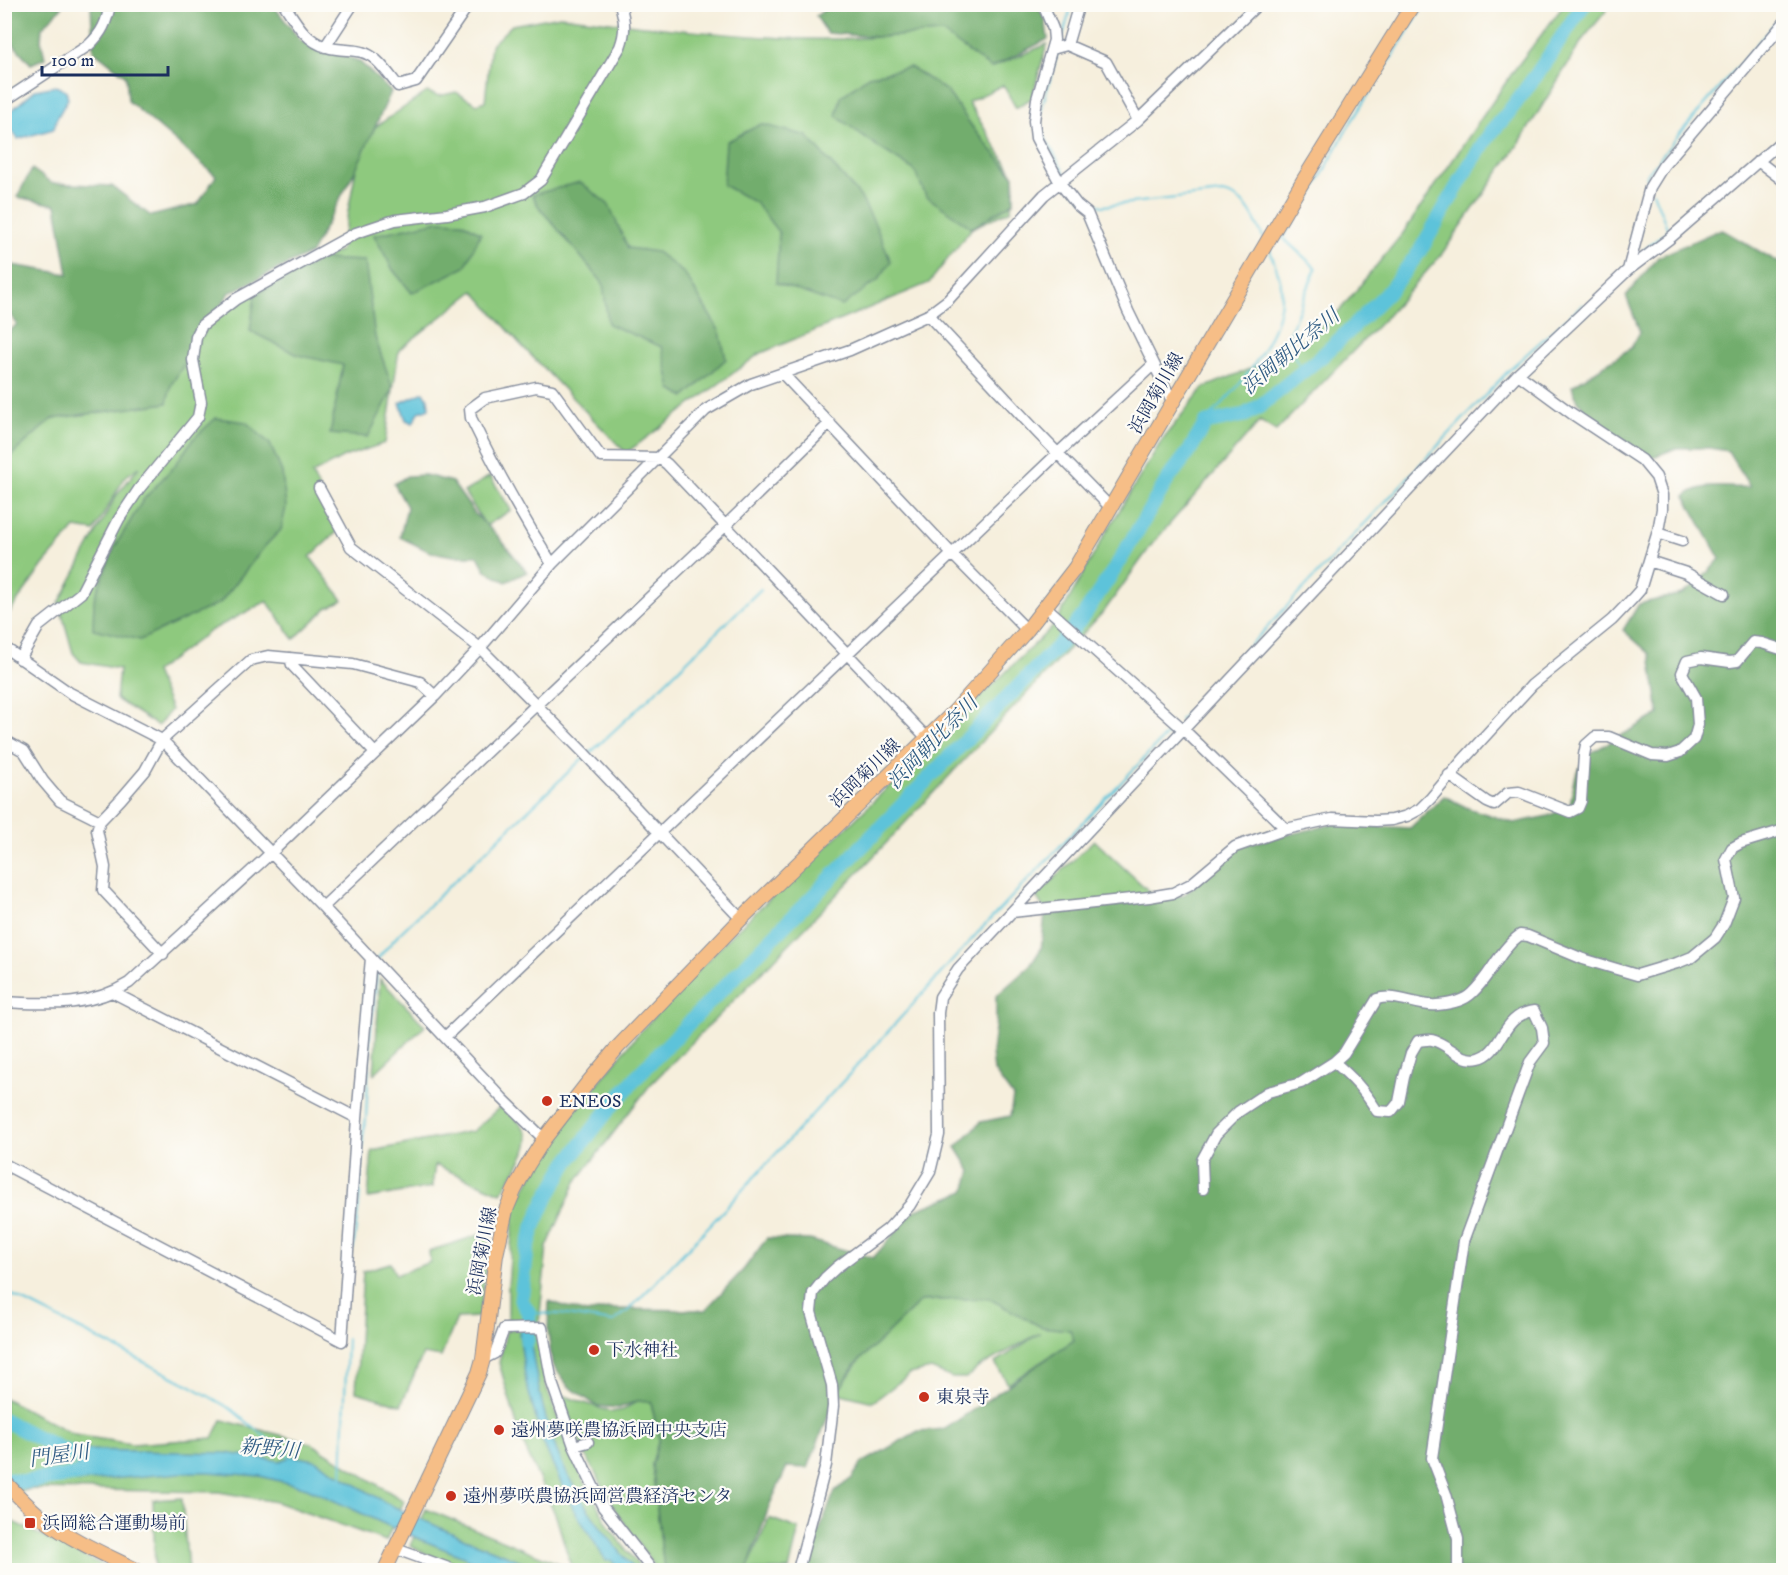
<svg xmlns="http://www.w3.org/2000/svg" width="1788" height="1575" font-family="'IM FELL DW Pica','Noto Serif JP',serif">
  <rect width="100%" height="100%" fill="#fdfcf7"/>
  <filter id="ink" filterUnits="userSpaceOnUse"><feTurbulence type="fractalNoise" baseFrequency=".0167" numOctaves="2"/><feDisplacementMap in="SourceGraphic" scale="12" xChannelSelector="R" yChannelSelector="G"/><feConvolveMatrix kernelMatrix="1 2 1 2 8 2 1 2 1" color-interpolation-filters="sRGB"/></filter>
  <filter id="wash" filterUnits="userSpaceOnUse"><feTurbulence type="fractalNoise" baseFrequency=".008" numOctaves="4" result="noise"/><feDisplacementMap in="SourceGraphic" scale="24" xChannelSelector="R" yChannelSelector="G"/><feGaussianBlur stdDeviation="1.35" result="paint"/><feColorMatrix in="noise" values="0 0 0 0 0 0 0 0 0 0 0 0 0 0 0 0 0 1.4 0 .05"/><feComposite in="paint" operator="in"/></filter>
  <g filter="url(#wash)">
    <rect width="100%" height="100%" fill="#f6efdd"/>
    <!-- green -->
    <path fill="#8ec97e" stroke="#547c6e" stroke-width="1.5" d="M1564,5H1611L1583,39L1520,142L1441,255L1386,317L1276,431L1260,421L1153,543L1105,610L873,857L766,968L650,1085L576,1182L547,1247L538,1332L545,1383L569,1449L579,1471L611,1530L642,1570H463L410,1546L426,1509L572,1569L556,1516L521,1439L499,1363L508,1323V1285L514,1209L550,1142L639,1033L733,933L845,829L1055,624L1107,531L1162,440L1203,388L1286,354L1340,310L1403,233L1515,69Z
      M560,16C634,25 709,34 783,38C836,42 890,36 942,32L991,68L1047,44L1032,98L1016,108L1003,85L968,102L1014,176L1011,210L972,228L929,283L759,354L626,453L521,345L474,291L399,350L385,443L344,457L312,474L339,530L310,557L343,600L327,608L294,639L267,601L210,631L155,672L171,710L158,726L116,699L119,669L81,662L73,653L59,603L116,496L139,467L125,477L94,531L75,528L43,565L5,619V462L51,416L166,403L171,385L202,317L341,250L362,136L427,92L439,96L456,92L477,104L485,101L491,45L512,25Z
      M490,476L511,510L486,526L464,492Z
      M1094,840L1152,894L1044,909L1036,896Z
      M380,979L425,1026L374,1074Z
      M501,1106C510,1114 523,1123 527,1134C533,1148 509,1180 501,1193L435,1165L432,1187L368,1198L372,1151L473,1131Z
      M491,1231L479,1317L457,1318L441,1357L423,1354L401,1405L356,1392L363,1271L390,1263L396,1275L430,1262L429,1251Z
      M992,1296L1036,1324L1070,1330L1077,1338L1008,1384L995,1363L1040,1333L979,1367L966,1378H952L931,1369L910,1374L873,1402L837,1393L858,1362L921,1301Z
      M562,1395L611,1412L623,1410L637,1401L651,1402L659,1439L652,1464L664,1568L662,1570H657L617,1512L582,1448Z
      M4,1398L75,1435L132,1444L213,1438L222,1420L311,1443L404,1501L386,1541L276,1502L219,1492L30,1489L5,1497Z
      M182,1498L188,1570H155L153,1500Z
      M769,1518L799,1529L789,1570H747Z
      M4,1520H9L113,1570H5Z"/>
    <!-- forest -->
    <path fill="#72ad6d" stroke="#466e66" stroke-width="1.5" d="M853,4L1036,5L1045,17L1048,39L991,68L942,33L877,37L827,33L816,16L831,5L848,8Z
      M4,5H62V7L42,28L41,40L45,58L31,64L13,44L5,41Z
      M91,5H273L301,41L359,61L391,92L356,169L311,253L229,293L171,385L167,403L52,419L5,461L4,337L17,324L5,308V264L68,274L56,205L17,197L32,169L52,183L112,186L151,216L198,204L216,176L128,101L126,76L93,50Z
      M910,67L947,91L976,132L1014,176V202L972,228L926,196L914,170L878,147L836,116L841,97L868,76Z
      M761,124L807,136L860,196L875,224L891,262L878,280L842,306L776,283L779,233L756,203L723,185L726,142Z
      M580,182L609,205L628,248L657,252L685,274L720,332L726,359L685,397L671,390L662,347L608,324L603,283L539,207L532,195Z
      M439,221L462,222L481,233L465,267L412,293L393,270L374,235Z
      M1721,229L1783,265L1784,1569L1782,1570H807L817,1536L835,1491L852,1478L862,1463L918,1431L945,1429L1074,1340L1070,1330L1041,1327L988,1298L921,1301L855,1365L837,1393L808,1468L787,1467L770,1504L747,1570H664L652,1464L659,1439L651,1402L637,1401L619,1408L597,1406L568,1386L552,1364L548,1330L549,1301L586,1313L608,1309L705,1310L744,1269L767,1238L810,1240L873,1258L914,1211L965,1191L971,1171L956,1147L981,1122L1010,1116L1013,1097L994,1071L992,1052L996,1020V996L1030,966L1041,949L1045,915L1183,895L1198,883L1239,846L1334,824L1410,828L1444,796L1468,808L1514,823L1548,816L1570,806L1574,779L1587,755L1659,714L1650,654L1623,630L1639,604L1682,594L1697,584L1720,559L1685,496C1705,481 1726,489 1750,487L1728,451L1709,448H1677L1651,458C1626,441 1579,418 1572,386L1631,348L1640,332L1626,296L1658,257Z
      M322,259L365,261L375,337L393,389L368,437L330,434L343,365L298,355L250,331L255,295Z
      M216,418L246,422L270,444L282,472L286,507L281,530L265,546L220,603L140,640L93,629L94,599L114,548L143,500L175,465L193,439Z
      M425,475L452,482L475,514L498,536L527,572L506,582L486,571L478,556H454L430,552L400,537L407,507L394,484L407,476Z"/>
    <!-- water -->
    <path fill="#5dc3da" stroke="#3c799c" stroke-width="1.5" d="M56,86L66,91L68,99L57,118L54,129L18,139L5,121V116L35,90Z
      M424,392L428,399L429,408L419,412L413,423L406,420L400,403Z
      M519,1332H529C537,1384 546,1438 573,1485C590,1516 613,1543 635,1570H620L611,1560L606,1561L570,1503L542,1440L526,1382Z
      M85,1450L226,1453L280,1461L292,1456L315,1460L388,1504L465,1539L544,1570H495L393,1528L307,1488L260,1476L209,1472H191L76,1482L79,1452Z"/>
    <g fill="none" stroke-linecap="round" stroke-linejoin="round">
      <!-- stream -->
      <path stroke="#5dc3da" stroke-width="2" d="M1061,42L1072,4
        M1058,50L1039,118L1046,140L1065,174
        M1069,181C1079,200 1084,201 1103,206L1222,193C1246,197 1254,217 1263,237
        M1648,181L1646,176L1676,138L1784,13
        M1641,253L1668,230L1653,192
        M1302,370L1286,342L1316,268L1283,238L1311,195L1347,129L1425,4
        M1206,423C1214,411 1224,402 1233,392C1257,363 1285,325 1281,285C1280,274 1273,261 1270,250
        M1180,720L1512,367L1583,304
        M590,753L649,698L761,589
        M378,960L379,957L400,933L583,758
        M353,1249L359,1204L363,1135L366,1119L370,1037L377,968
        M4,1291L191,1386L231,1409L291,1458
        M529,1313L560,1314L613,1322L629,1310L710,1225L845,1079L982,928L1172,729
        M342,1480L347,1339"/>
      <!-- river -->
      <path stroke="#5dc3da" stroke-width="15" d="M527,1341L529,1313L521,1300L527,1250L534,1226L546,1199L567,1163L609,1109L642,1071L1060,644L1084,615L1116,567L1168,479L1188,453L1206,423L1245,415L1260,406L1322,356L1351,329L1390,290L1420,251L1469,166L1490,134L1508,113L1537,74L1584,4
        M4,1420L36,1437L84,1460L96,1463
        M4,1479L23,1482L96,1472"/>
    </g>
  </g>
  <g filter="url(#ink)">
    <g fill="none" stroke-linecap="round" stroke-linejoin="round">
      <!-- minor casing -->
      <g stroke="#888f9e" stroke-width="13">
        <path id="minor" d="M284,4C295,21 306,42 327,47C345,53 361,46 376,60C384,67 391,77 398,86L416,81L469,4
          M1043,4L1053,29L1054,40L1037,99L1034,121L1036,138L1060,183L1077,205L1087,213L1128,311L1172,401
          M1067,45L1079,4
          M325,47L353,4
          M1052,49L1067,45L1106,62L1138,120
          M4,101L89,45C102,33 107,22 110,4
          M1758,161L1784,181
          M1628,270L1669,239L1784,139
          M928,315L1037,432L1110,507
          M783,374L952,554L1027,630
          M319,488L351,547L480,648L583,752L741,919
          M1657,533L1682,541
          M1649,561L1686,573L1724,594
          M552,564C522,516 495,468 471,418L470,409L485,398L536,387L552,390L601,457L659,458L667,464L927,738
          M1046,607L1184,730L1286,829
          M4,647L70,693L162,740L323,907L502,1098L544,1139
          M290,658L292,665L375,753
          M20,659L39,626L81,593L119,519L139,489L198,417L201,402L193,360L196,337L202,325L236,299L356,233L395,220L447,214L485,207L524,193L541,180L620,47C626,31 625,21 620,4
          M4,740L24,751L43,781L60,801L100,821
          M1449,775L1487,802L1494,805L1508,793L1519,792L1570,812L1578,808L1581,801L1584,755L1586,745L1595,737H1609L1652,755L1668,756L1680,752L1694,739L1698,725L1696,698L1682,673L1687,661L1701,658L1730,662L1737,661L1753,642L1762,643L1784,650
          M323,907L725,526L830,423
          M1012,912L1149,897L1173,893L1191,884L1235,847L1286,829L1332,819L1376,821L1392,820L1407,816L1420,809L1431,798L1463,760L1532,685L1612,620L1633,598L1640,590L1658,531L1662,509V495L1656,477L1642,460L1571,413L1518,374
          M163,954L103,890L105,867L97,830L100,821L121,799L145,771L162,740L251,660L268,656L353,664L420,682L435,696
          M114,993L357,1118
          M4,1002C49,1004 89,1008 129,983L271,853L435,696L480,648L552,564L706,410L751,384L850,350L928,315L948,300L1044,195L1138,120L1258,4
          M445,1037L1057,454L1154,364
          M1334,1062C1352,1077 1364,1090 1377,1111L1391,1112L1399,1102L1404,1077L1411,1053L1418,1041C1422,1041 1428,1039 1432,1040C1449,1044 1461,1063 1479,1058C1503,1052 1501,1015 1534,1011L1542,1028L1544,1043L1530,1062L1464,1241L1432,1458L1446,1494L1458,1539V1570
          M4,1164L342,1341L357,1118L371,958
          M1203,1189L1202,1160L1216,1134L1238,1112L1268,1092L1301,1083L1334,1062L1344,1053L1377,999C1397,993 1417,1007 1437,1005C1449,1004 1464,1001 1472,993C1490,977 1499,950 1520,935L1528,936L1583,959L1637,975L1677,963L1692,957L1715,938L1724,924L1734,898L1726,859L1732,848L1741,843L1784,830
          M483,1359L495,1353L504,1329L542,1328L552,1383L574,1446L603,1507L652,1570
          M574,1446L588,1442
          M396,1549L454,1570
          M798,1570L826,1465L833,1406L832,1385L811,1312L813,1293L825,1278L837,1267L888,1229L910,1205L930,1172L939,1135L938,1013L940,997L958,969L1518,374L1628,270L1650,187L1663,166L1784,23"/>
      </g>
      <!-- major casing -->
      <g stroke="#888f9e" stroke-width="16">
        <path id="major" d="M4,1481C17,1495 30,1509 45,1520C73,1541 106,1555 136,1570
          M385,1570L479,1373L483,1359L496,1255L506,1210L514,1191L527,1166L544,1139L586,1085L617,1048L741,919L954,712L1027,630L1075,568L1303,181L1413,4"/>
      </g>
      <!-- minor -->
      <use href="#minor" stroke="#fff" stroke-width="10"/>
      <!-- major -->
      <use href="#major" stroke="#f6be87" stroke-width="14"/>
    </g>
  </g>
  <!-- markers -->
  <g fill="#c8321e" stroke="#fdfcf7" stroke-width="2">
    <circle cx="547" cy="1101" r="6"/>
    <circle cx="594" cy="1350" r="6"/>
    <circle cx="924" cy="1397" r="6"/>
    <circle cx="499" cy="1430" r="6"/>
    <circle cx="451" cy="1496" r="6"/>
    <rect x="24" y="1517" width="12" height="12" rx="3"/>
  </g>
  <g text-anchor="middle" stroke-width="4.5" stroke-linejoin="round" paint-order="stroke">
    <!-- street labels -->
    <g font-size="18" fill="#1b2f5e" stroke="#fdfcf7">
      <text transform="translate(1156 393) rotate(-60)" y="6">浜岡菊川線</text>
      <text transform="translate(865 773) rotate(-44)" y="6">浜岡菊川線</text>
      <text transform="translate(482 1251) rotate(-79)" y="6">浜岡菊川線</text>
    </g>
    <!-- poi labels -->
    <g font-size="18" fill="#1b2f5e" stroke="#fdfcf7" text-anchor="start">
      <text x="559" y="1107">ENEOS</text>
      <text x="606" y="1356">下水神社</text>
      <text x="936" y="1403">東泉寺</text>
      <text x="511" y="1436">遠州夢咲農協浜岡中央支店</text>
      <text x="463" y="1502">遠州夢咲農協浜岡営農経済センタ</text>
      <text x="42" y="1529">浜岡総合運動場前</text>
    </g>
    <!-- water labels -->
    <g font-size="20" font-style="italic" fill="#2f5b83" stroke="#fdfcf7">
      <text transform="translate(1290 351) rotate(-40)" y="7">浜岡朝比奈川</text>
      <text transform="translate(932 742) rotate(-46)" y="7">浜岡朝比奈川</text>
      <text transform="translate(270 1448) rotate(5)" y="7">新野川</text>
      <text transform="translate(59 1455) rotate(-8)" y="7">門屋川</text>
    </g>
  </g>
  <!-- margin -->
  <rect width="1788" height="1575" fill="none" stroke="#fdfcf7" stroke-width="24"/>
  <!-- scale -->
  <path d="M42 66v9h126v-9" fill="none" stroke="#1b2f5e" stroke-width="3"/>
  <text x="51" y="66" font-size="18" fill="#1b2f5e" stroke="#fdfcf7" stroke-width="4.5" paint-order="stroke">100 m</text>
</svg>
